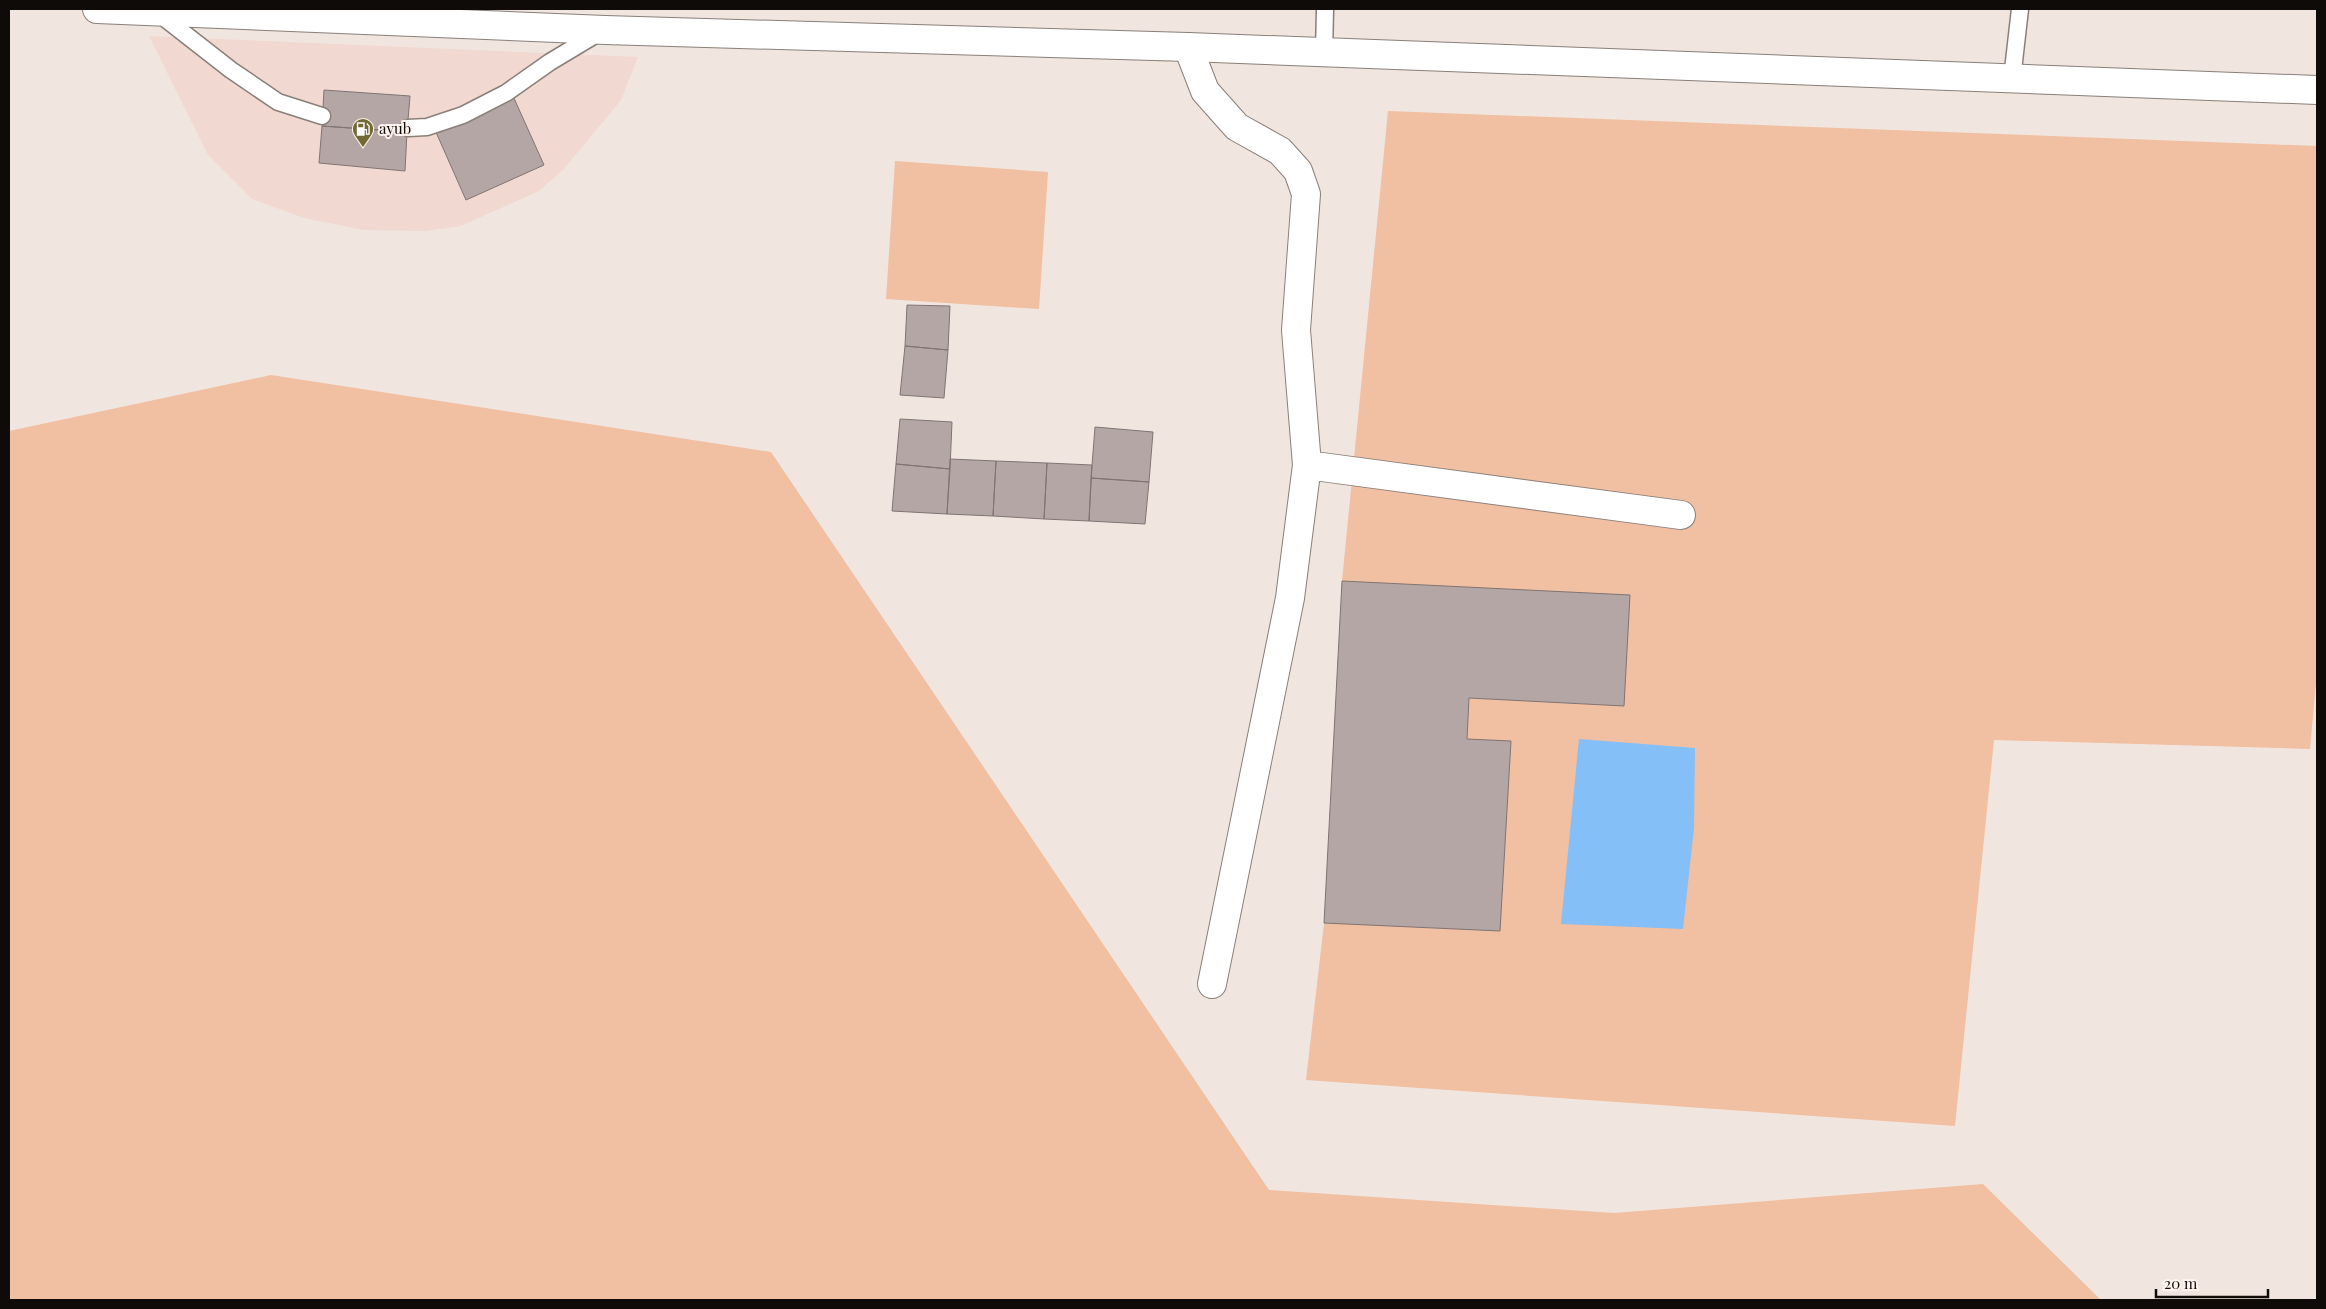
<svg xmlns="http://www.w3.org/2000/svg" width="2326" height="1309" font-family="'Playfair Display',serif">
  <rect width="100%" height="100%" fill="#f1e6df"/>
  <!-- industrial -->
  <path fill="#f1d8d0" d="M149,36L638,57L621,100L563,170L539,191L461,226L425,231L363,230L304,218L252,199L208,155Z"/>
  <!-- green -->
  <path fill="#f1bfa1" d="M1388,111L2317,146V672L2310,749L1994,740L1955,1126L1306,1080L1324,923L1342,581Z
    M895,161L1048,172L1039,309L886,299Z
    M271,375L771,452L1269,1190L1614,1213L1983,1184L2101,1300H9V431Z"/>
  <!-- water -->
  <path fill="#85bff7" d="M1579,739L1695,748L1694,828L1683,929L1561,924Z"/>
  <!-- building -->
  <path fill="#b4a6a5" stroke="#807473" d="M324,90L410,96L407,132L322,126Z
    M513,96L544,165L466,200L435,130Z
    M322,126L407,132L405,171L319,163Z
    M907,305L950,306L948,350L905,346Z
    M905,346L948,350L944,398L900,395Z
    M900,419L952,422L950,469L896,464Z
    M1095,427L1153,432L1149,482L1091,478Z
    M950,459L996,461L993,516L947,514Z
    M996,461L1047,463L1044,519L993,516Z
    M1047,463L1092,465L1089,521L1044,519Z
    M896,464L950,469L947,514L892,511Z
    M1091,478L1149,482L1145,524L1089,521Z
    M1342,581L1630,595L1624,706L1469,698L1467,739L1511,741L1500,931L1324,923Z"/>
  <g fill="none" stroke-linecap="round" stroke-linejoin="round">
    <!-- lane casing -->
    <g stroke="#897f79" stroke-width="19">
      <path id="lane" d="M158,13L231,70L278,102L322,116
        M1324,53L1325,9
        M2012,79L2020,9
        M408,128L427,127L463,115L506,93L550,62L600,32"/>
    </g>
    <!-- street casing -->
    <g stroke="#897f79" stroke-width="30">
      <path id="street" d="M1188,47L1205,91L1237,127L1280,151L1298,171L1306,194L1296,330L1307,465L1290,598L1212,984
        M1307,465L1681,515"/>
    </g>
    <!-- secondary casing -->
    <g stroke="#897f79" stroke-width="30">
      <path id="secondary" d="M97,9L605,30L1188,47L2317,90"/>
    </g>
    <!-- lane -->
    <use href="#lane" stroke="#fff" stroke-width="16"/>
    <!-- street -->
    <use href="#street" stroke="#fff" stroke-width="28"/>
    <!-- secondary -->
    <use href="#secondary" stroke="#fff" stroke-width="28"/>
  </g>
  <!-- icons -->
  <defs>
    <g id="fuel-pin" transform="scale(1.125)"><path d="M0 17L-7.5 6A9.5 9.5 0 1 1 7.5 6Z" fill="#726834" stroke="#fef3ec"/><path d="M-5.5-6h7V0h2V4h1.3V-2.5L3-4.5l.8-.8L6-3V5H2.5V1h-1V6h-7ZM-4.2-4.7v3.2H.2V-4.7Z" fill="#fff"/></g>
  </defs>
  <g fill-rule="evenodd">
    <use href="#fuel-pin" x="363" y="129"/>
  </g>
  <g text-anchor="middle" stroke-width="4" stroke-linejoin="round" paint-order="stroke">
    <!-- poi labels -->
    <g font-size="15" fill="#0f0b09" stroke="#fef3ec" text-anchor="start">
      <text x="379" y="134">ayub</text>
    </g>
  </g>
  <!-- border -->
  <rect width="2326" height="1309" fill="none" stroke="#0f0b09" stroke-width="20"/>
  <!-- scale -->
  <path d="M2156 1289v8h112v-8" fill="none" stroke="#0f0b09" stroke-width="2.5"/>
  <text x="2164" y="1289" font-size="15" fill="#0f0b09" stroke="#fef3ec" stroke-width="4" paint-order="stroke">20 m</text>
</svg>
